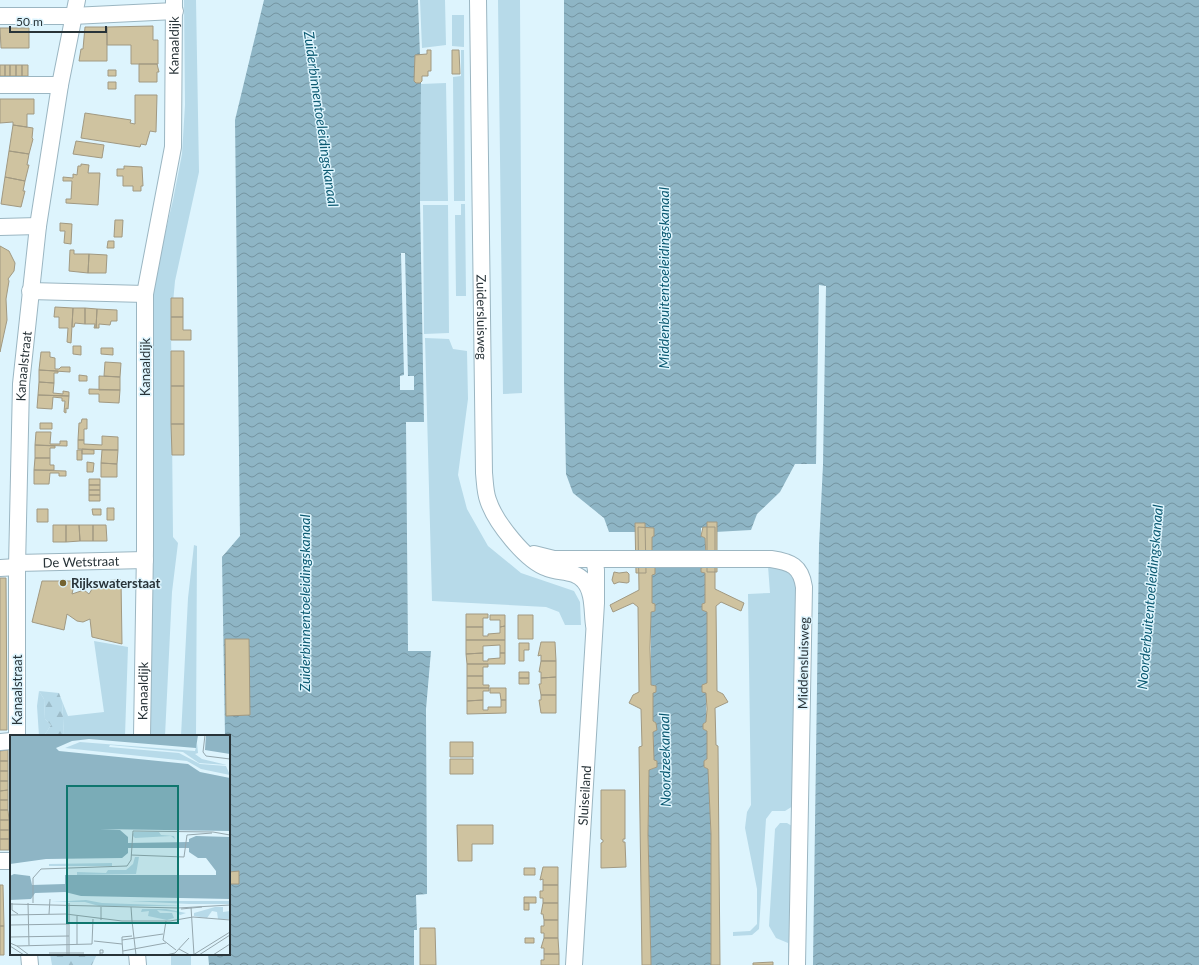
<svg xmlns="http://www.w3.org/2000/svg" width="1199" height="965" font-family="Lato,sans-serif">
  <defs>
    <pattern id="forest-firs" width="22" height="20" patternUnits="userSpaceOnUse"><rect width="22" height="20" fill="#b7dae9"/><path d="M5 1l3.5 6h-7zM16 11l3.5 6h-7z" fill="#9dbcc9"/></pattern>
    <pattern id="water-waves" width="16" height="10" patternUnits="userSpaceOnUse"><rect width="16" height="10" fill="#8eb5c5"/><path d="M0 5q4-4 8 0t8 0" fill="none" stroke="#7494a1"/></pattern>
  </defs>
  <rect width="100%" height="100%" fill="#ddf4fd"/>
  <!-- grass -->
  <path fill="#b7dae9" d="M184,0H196L199,172L175,281L171,324L173,537L178,543L172,592L165,736H150L153,553L154,281L173,200L182,154L185,105Z
    M420,0H445L446,45L422,48Z
    M498,0H520L522,393L503,394Z
    M452,15H464V47L452,46Z
    M461,50H464L465,201H454L453,77L461,76Z
    M446,83L448,201H420L421,84Z
    M461,204H465L466,296H456L455,215H461Z
    M423,205H448L449,333L424,334Z
    M425,338L449,339L453,349L467,351L468,399L458,475L467,509L488,546L521,573L574,591L580,602L581,625H565L559,612L546,607L432,601Z
    M194,545L197,546L196,736H181L188,598Z
    M768,566L787,570L795,579L798,615L793,806L785,811H772L766,819L759,929L752,935L733,936V932L750,931L757,924V889L745,828L747,812L751,805L748,594L770,593Z
    M94,641L128,647L125,736H64L62,701L68,716L104,712Z
    M39,691L44,699L45,719L51,725L44,736H39L37,706Z
    M780,823H787L792,826L791,965H788V943L776,938L769,926L775,829Z
    M171,954H191V965H171Z"/>
  <!-- forest -->
  <path fill="url(#forest-firs)" d="M39,691L59,693L62,701L64,736H44L51,725L45,719L44,699Z
    M50,954H97L92,965H52Z"/>
  <!-- water -->
  <path fill="url(#water-waves)" d="M264,0H418L421,84L420,201L424,422H406L408,651H431L426,709L427,894L416,895L417,930H414V965H209L208,954H229V736H225L222,557L240,536L235,120Z
    M564,0H1199V965H813L819,546L823,465L826,286L819,285L816,464H795L780,492L757,514L751,530L715,532L714,527L701,528V536L705,538V567L701,568V572L705,573V603L702,604V610L707,612V683L702,692L706,693V722L703,724V729L707,731V759L704,761V767L708,769L711,834V965H651L648,834L649,770L657,767V761L654,760L653,732L656,730V723L653,721V693L656,692V686L651,685V612L655,611V604L652,603V575L655,574V566L652,565V537L654,536V528L639,527L638,532H609L604,518L573,493L566,474L564,381Z"/>
  <!-- pier -->
  <path fill="#ddf4fd" d="M401,253H405L408,376H414V390H400V376L404,375Z"/>
  <!-- building -->
  <path fill="#cfc3a0" stroke="#a19982" d="M153,26V40H158V64H131V45H107V27Z
    M85,27H107V61H79L81,49H83Z
    M0,28H29V48H1Z
    M427,50H431V71H428V76H422V81L420,83H416L414,81L415,55L427,54Z
    M452,50H459L460,74H452Z
    M139,64H157L159,72H157V82H139Z
    M0,65H5V76H0Z
    M5,65H10V76H5Z
    M10,65H16V76H10Z
    M16,65H22V76H16Z
    M22,65H28V76H22Z
    M108,70H116V76H108Z
    M108,82H116V89H108Z
    M135,95H157L156,132L150,131L146,145L141,144L140,147L81,138L85,113L131,120L130,123L135,124Z
    M0,99H34V114H27V127L13,125V122L0,123Z
    M13,125L33,128L32,138L33,139L29,154L9,151Z
    M76,141L104,145L102,158L73,154Z
    M9,151L29,154L27,165H29L25,181L5,177Z
    M81,164L89,165L88,173H100L98,205L66,203V199H71L72,181H63V177L73,178V174L77,175L78,166H81Z
    M124,166L142,167L143,186H141V191H133V186H123V176H117V169H124Z
    M5,177L25,181L23,191H25L21,207L1,204Z
    M115,220H123L122,237H114Z
    M60,223L72,224L71,244L64,243L65,231H60Z
    M108,241H114V248H107Z
    M0,246L9,251L15,263L14,271L8,279L9,281L6,299L7,320L0,352Z
    M70,250H74V254H89L88,273L69,271Z
    M89,254L107,255L106,273H88Z
    M171,298H183V317H171Z
    M55,307L73,308L71,343L67,342L68,328H59V317H54Z
    M73,308H85V324L75,323L74,327H72Z
    M85,308L97,309L96,328H94L95,324H85Z
    M97,309L117,310V321H111L110,325L99,324V328H96Z
    M171,317H183V330H191V340H171Z
    M73,346H81V355L73,354Z
    M101,348H113V355L101,354Z
    M171,351H184V386H171Z
    M41,352H50V357L55,358V369H59L61,367H70V372L39,370Z
    M105,362L121,363L120,377L104,376Z
    M39,370L58,371V373H54V383L39,382Z
    M79,375L87,376V381H79Z
    M99,376L120,377V390H99Z
    M39,382L54,383L53,393L63,394V391L69,392V396L38,395Z
    M171,386H184V424H171Z
    M89,389L120,390L119,403L99,402V394H89Z
    M38,395L69,396L68,409L66,408V413L64,412L65,401H62V398L53,397L52,409L37,408Z
    M82,419H87V429H84V440H78L79,423H81Z
    M40,423H52V429H40Z
    M171,424H184V455H172Z
    M36,432H51L50,444H60V441H67V446L35,445Z
    M102,436L118,437V450L78,449V440H84V444L102,445Z
    M35,445L55,446V448H50V458H35Z
    M82,449L94,450V454H82Z
    M77,450H82V460H77Z
    M102,450H118L117,464L101,463Z
    M35,458H50V465H54V470H34Z
    M87,462L94,463L93,472H87Z
    M101,463L117,464V477H101Z
    M34,470L66,471V476H59V473H50L49,484H34Z
    M89,479H100V485H89Z
    M89,485H100V490H89Z
    M89,490H100V495H89Z
    M89,495H100V501H89Z
    M107,508H114V520H107Z
    M37,509H48V522H37Z
    M92,509H101V515H93Z
    M707,522H717V572H707Z
    M635,523H645L646,573H636Z
    M53,525H66V542H53Z
    M66,525H79L80,541L66,542Z
    M79,525H93V541H80Z
    M93,525H106L107,541H93Z
    M638,527L654,528V536L652,537V565L655,566V574L652,575V603L655,604V611L651,612L650,648L651,685L656,686V692L653,693V721L656,723L657,730L653,732L654,760L657,761V767L649,770L648,834L651,965H642L639,747L642,746L641,709L629,703L633,695L639,692L638,607L633,603L613,612L610,605L639,590Z
    M703,527H715V589L744,603L741,611L721,602L716,606L717,691L723,694L728,702L715,708L716,745L718,746L720,965H711V834L708,769L704,767V761L707,759V731L703,729V724L706,722L707,709L706,693L702,692V685L707,683V612L702,610V604L705,603V573L701,572V568L705,567L706,556L705,538L701,536Z
    M614,572L619,573L627,572L629,574V582L627,583L619,582L614,584L612,580Z
    M0,578H6L7,730H0Z
    M121,580L122,644L92,637L90,619L83,622L77,621L67,614L64,630L32,622L42,581H75L72,594L84,590L89,594L97,581Z
    M466,614H488V618H483V627H466Z
    M490,615H505V626L500,627V620H490Z
    M518,615H533V639H518Z
    M505,626V640H466V627H483V636H488V634L500,633V627Z
    M225,639H249L250,715L226,716Z
    M466,640H505V653H500V645L483,646V653L466,654Z
    M541,642H555L556,661H541V655L538,656Z
    M519,643H529V650H524V661H519Z
    M483,653V661H488V659L500,658V653H505V664H467L466,654Z
    M541,661H556V677L541,678V672H539Z
    M467,664H488V667H483V676H467Z
    M519,672H529V678H519Z
    M467,676H483V685H489V688H467Z
    M556,677V695H541L539,684H541V678Z
    M519,678H529V684H519Z
    M467,688H489V691H483V700L467,701Z
    M490,688H506V700H501L500,693H490Z
    M541,695H556V713H541L539,700H541Z
    M483,700V710H488V707H501V700H506V713L467,714V701Z
    M450,742H473V757H450Z
    M8,750V761H0V751Z
    M450,759H473V774H450Z
    M0,761H8V771H0Z
    M0,771H8V781H0Z
    M0,781H8V790L0,791Z
    M8,790V800H0V791Z
    M601,790H625V839H623V842H625L626,867L601,868V843L603,842V840L601,839Z
    M0,800H8V810H0Z
    M0,810H8L9,820H0Z
    M0,820H9V830H0Z
    M457,825H493V844H472V861H458Z
    M0,830H9V839H0Z
    M0,839H9V850H0Z
    M543,867H558V885H543V879L540,880Z
    M524,868H535V875H524Z
    M239,871V884H229V872Z
    M0,885H3L4,926H0Z
    M543,885H558V903H543V898H540V891H543Z
    M524,897H536V903H524Z
    M524,903H529V910H524Z
    M543,903H558V920H544L543,914H541Z
    M544,920H558V938H544V933H541V926H544Z
    M0,926H4V955H0Z
    M420,928H435L436,965H420Z
    M525,938H534V943H525Z
    M544,938H558L559,954H544V948H541Z
    M544,954H559V965H541V960H544Z
    M773,962V965H753V963Z"/>
  <g fill="none" stroke-linecap="round" stroke-linejoin="round">
    <!-- minor casing -->
    <g stroke="#9bb6c2" stroke-width="18">
      <g id="minor">
        <path id="s1" d="M478,0L484,473C485,482 485,492 488,500C495,522 526,561 547,568C560,573 575,570 584,581C594,592 592,612 594,625"/>
        <path d="M0,16H72L175,11"/>
        <path d="M0,85H60"/>
        <path d="M0,227L38,226"/>
        <path d="M30,291L145,294"/>
        <path d="M534,554L554,559H771C791,562 801,566 804,587L797,965"/>
        <path id="s2" d="M17,563L145,560"/>
        <path d="M0,568L17,567"/>
        <path id="s3" d="M17,736V567L21,384L38,226L60,85L77,0"/>
        <path id="s4" d="M142,736L145,550V294L173,147L174,0"/>
        <path d="M0,742L11,741"/>
        <path d="M0,861H11"/>
        <path d="M29,954L30,965"/>
        <path d="M137,954L138,965"/>
        <path id="s5" d="M574,965L596,603V570L594,559"/>
      </g>
    </g>
    <!-- minor -->
    <use href="#minor" stroke="#fff" stroke-width="16"/>
  </g>
  <!-- markers -->
  <circle fill="#746331" stroke="#ddf4fd" stroke-width="1.5" cx="63" cy="583" r="4"/>
  <g text-anchor="middle" stroke-width="3" stroke-linejoin="round" paint-order="stroke">
    <!-- street labels -->
    <g font-size="13" fill="#283338" stroke="#ddf4fd">
      <text dy="5" stroke="none"><textPath href="#s4" startOffset="693">Kanaaldijk</textPath></text>
      <text dy="5" stroke="none"><textPath href="#s1" startOffset="317">Zuidersluisweg</textPath></text>
      <text dy="5" stroke="none"><textPath href="#s3" startOffset="370">Kanaalstraat</textPath></text>
      <text transform="translate(145 367) rotate(-90)" y="5">Kanaaldijk</text>
      <text dy="5" stroke="none"><textPath href="#s2" startOffset="64">De Wetstraat</textPath></text>
      <text transform="translate(803 663) rotate(-89)" y="5">Middensluisweg</text>
      <text transform="translate(17 690) rotate(-90)" y="5">Kanaalstraat</text>
      <text dy="5" stroke="none"><textPath href="#s4" startOffset="45">Kanaaldijk</textPath></text>
      <text dy="5" stroke="none"><textPath href="#s5" startOffset="170">Sluiseiland</textPath></text>
    </g>
    <!-- poi labels -->
    <g font-size="13" font-weight="bold" fill="#283338" stroke="#ddf4fd" text-anchor="start">
      <text x="71" y="588">Rijkswaterstaat</text>
    </g>
    <!-- water labels -->
    <g font-size="14" font-style="italic" fill="#0b5971" stroke="#ddf4fd">
      <text transform="translate(321 119) rotate(82)" y="5">Zuiderbinnentoeleidingskanaal</text>
      <text transform="translate(664 278) rotate(-90)" y="5">Middenbuitentoeleidingskanaal</text>
      <text transform="translate(1150 597) rotate(-85)" y="5">Noorderbuitentoeleidingskanaal</text>
      <text transform="translate(305 603) rotate(-90)" y="5">Zuiderbinnentoeleidingskanaal</text>
      <text transform="translate(665 760) rotate(-91)" y="5">Noordzeekanaal</text>
    </g>
  </g>
  <!-- overview -->
  <g transform="translate(10 735)">
    <rect width="220" height="220" fill="#ddf4fd"/>
    <path d="M70,7L185,16L187,8L188,18L185,19L192,24L217,30L189,28L173,17L100,10L99,12L169,18L190,29L216,31L220,40L191,34L177,26L55,13ZM124,97H149L151,100L164,101L165,104L161,101L125,103L122,100ZM125,122H129L126,139L67,140V137L96,138L98,135H116L123,129ZM102,128V131H39V129ZM76,165L92,168L177,171H89L75,167H41ZM120,166H220V169H179ZM205,172H213V177L220,176V184H208L207,177L202,176L197,183L184,181V178ZM132,174H156L176,178L170,180L166,177L147,175L150,178H162L164,183L157,185L138,181L139,176L131,177Z" fill="#b7dae9"/>
    <path d="M0,0H188L186,13L79,4L62,6L46,13L49,16L178,29L190,37L220,43V96L90,94L110,95L118,102V108L179,107V104L186,101L220,102V164L71,161L55,157L25,158L21,164L0,165V141L4,139L20,141L22,150L55,149V140H206V136L196,123H188L179,117V113H118V118L112,123L36,124L0,129ZM196,0H220V19L195,15Z" fill="#8eb5c5"/>
    <path fill="none" stroke="#95a7ae" stroke-width="1" d="M195,0L193,17L196,21L220,24M121,120L174,122L177,100L202,98M2,168V175L8,179M18,168L19,210M23,168V143L31,134L117,131L121,125L123,96L203,97L220,100M57,168V220M59,168V220M0,169L168,173L220,170M121,172L122,186M181,172L184,220M171,174L192,172M39,179L40,164M0,180L56,179L112,186H160L183,182L220,185M67,181V209M91,185V172M122,186L126,220M156,186L153,205L166,215M0,190L59,189M0,202L59,201M112,205V202L122,201M84,206L112,209M0,208L7,211L19,220M0,211L14,220M7,211L82,209L83,184M169,214L180,220M113,216L156,208M39,218H74M90,218H93V215H90V220M113,220L112,205L153,199M156,220L165,218L179,203M183,220L220,197M189,220L220,200M203,220L220,209"/>
    <path fill="#0f766e" fill-opacity="0.15" stroke="#0f766e" stroke-width="2" d="M57,51H168V188H57Z"/>
    <rect width="220" height="220" fill="none" stroke="#283338" stroke-width="2"/>
  </g>
  <!-- scale -->
  <path d="M10 26v6h96v-6" fill="none" stroke="#283338" stroke-width="2"/>
  <text x="16" y="26" font-size="12" fill="#283338" stroke="#ddf4fd" stroke-width="3" paint-order="stroke">50 m</text>
</svg>
